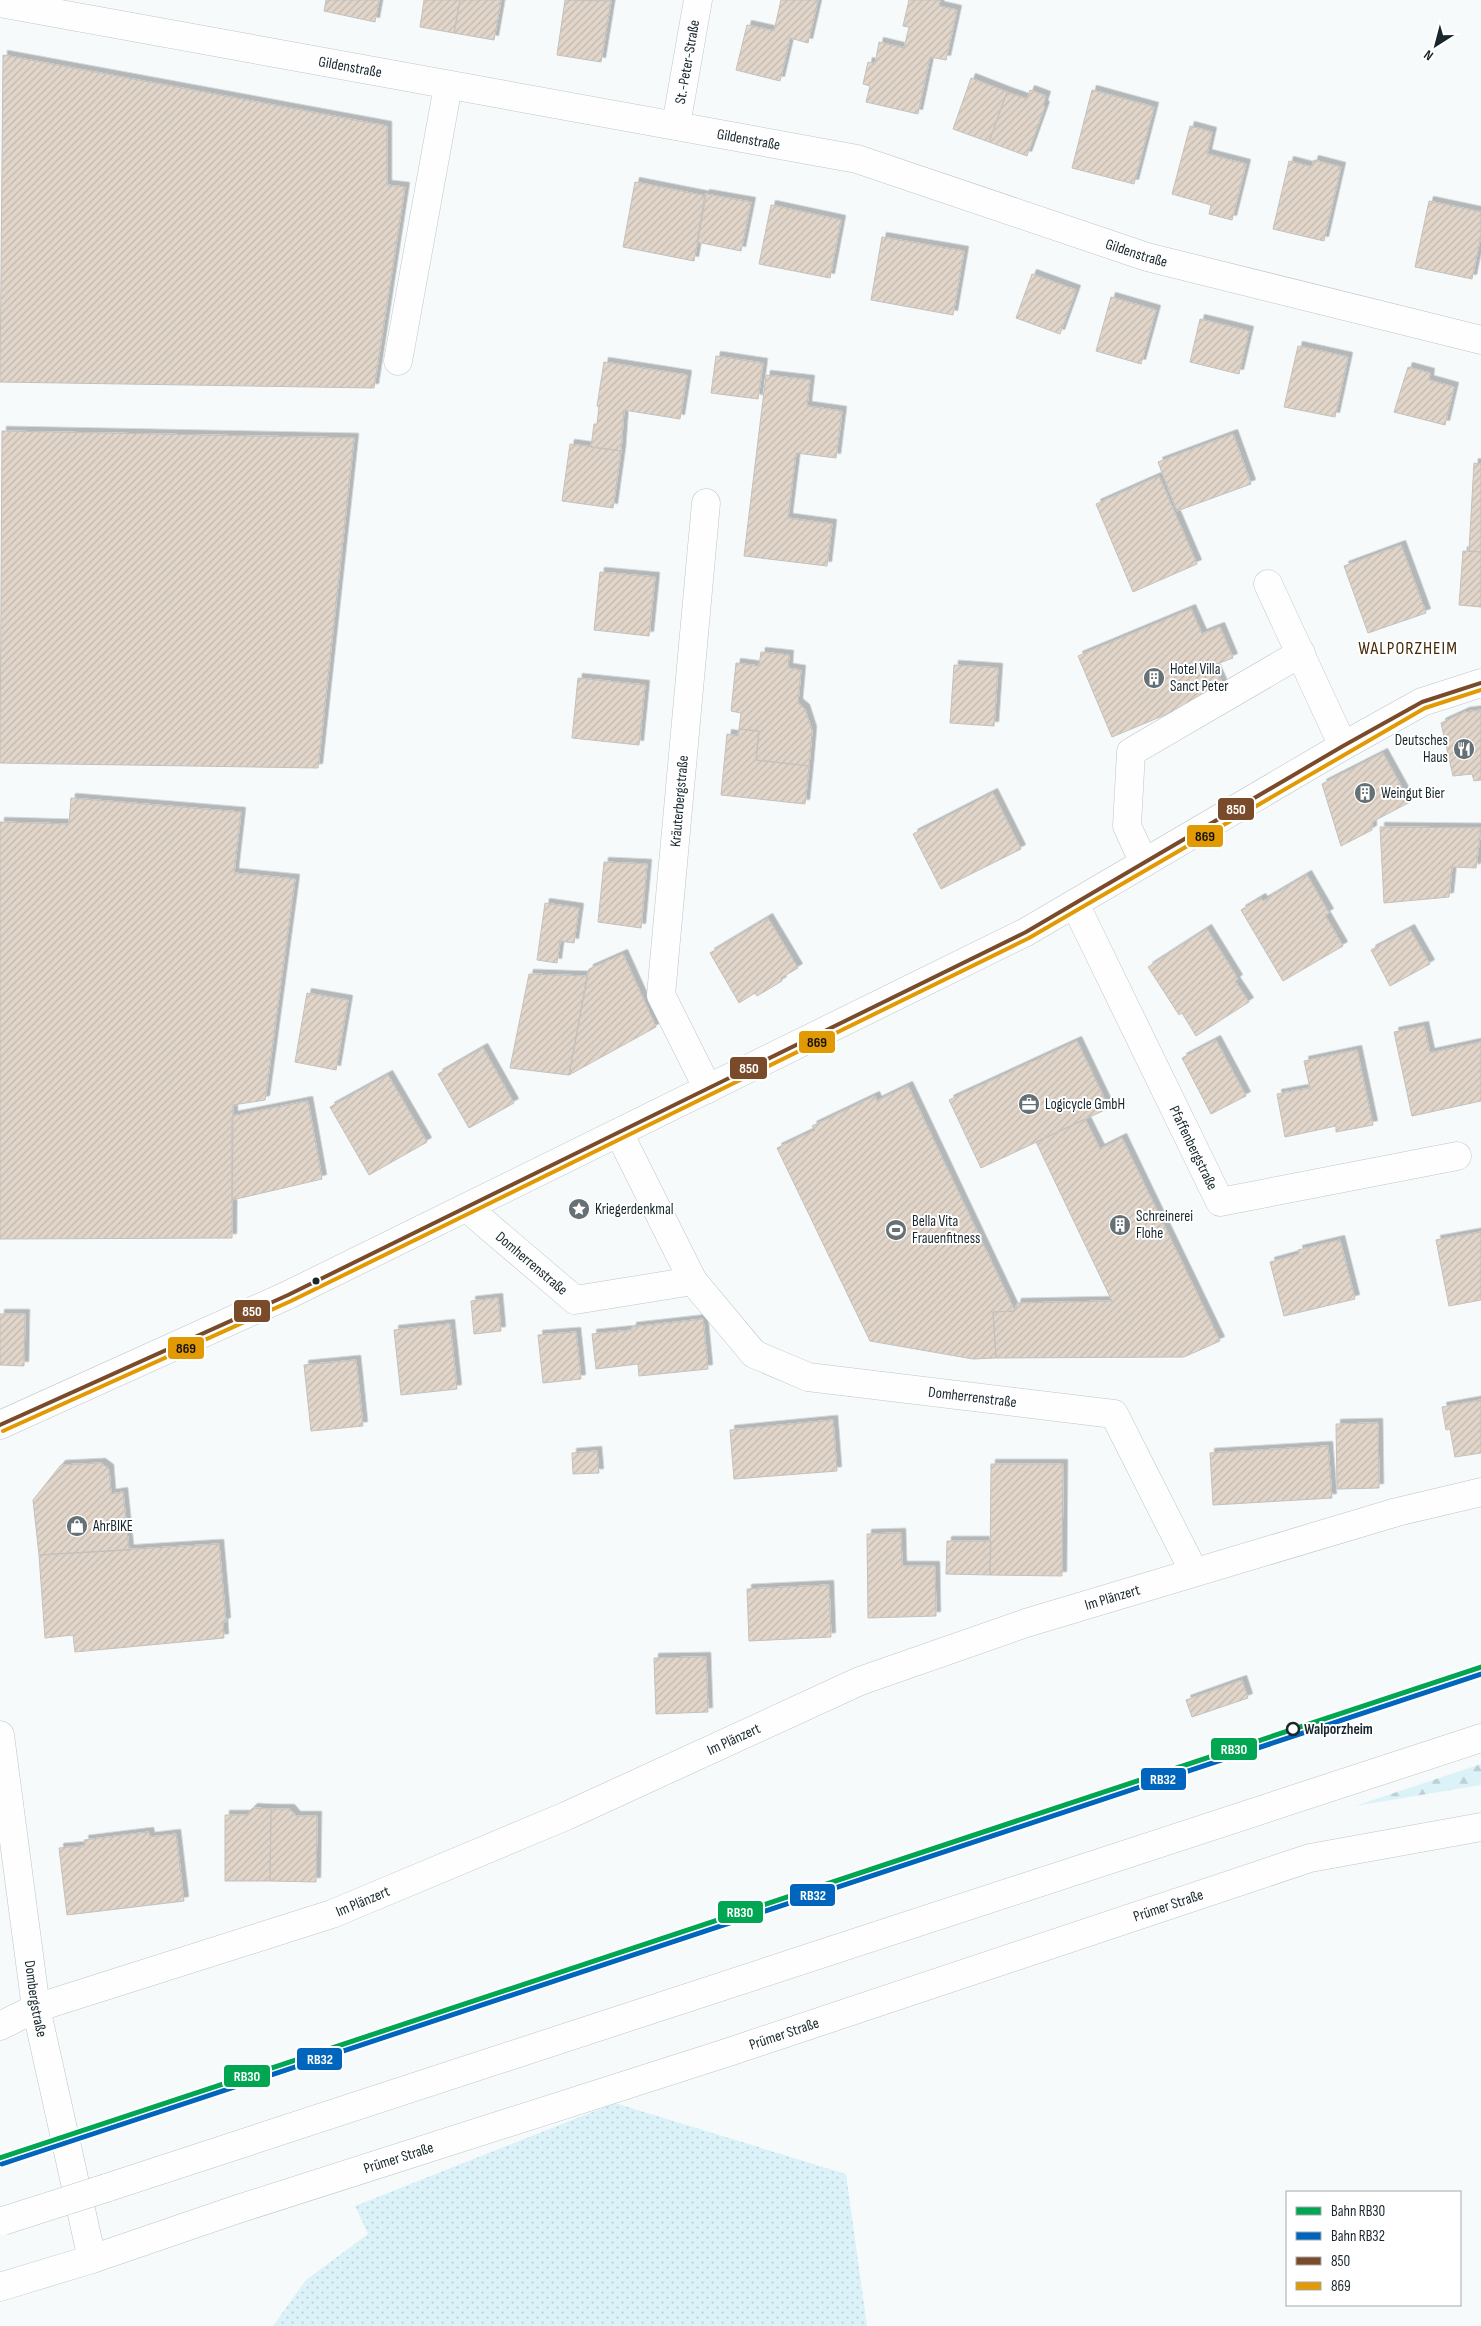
<svg xmlns="http://www.w3.org/2000/svg" width="1481" height="2326" font-family="'Sofia Sans Condensed',sans-serif">
  <defs>
    <pattern id="grass-dots" width="8" height="8" patternUnits="userSpaceOnUse" patternTransform="scale(1.25)"><rect width="8" height="8" fill="#dcf2f9"/><path d="M2 2h.1M6 6h.1" fill="none" stroke="#bcd0d6" stroke-width="1.8" stroke-linecap="round"/></pattern>
    <pattern id="forest-firs" width="22" height="20" patternUnits="userSpaceOnUse" patternTransform="scale(1.25)"><rect width="22" height="20" fill="#dcf2f9"/><path d="M5 1l3.5 6h-7zM16 11l3.5 6h-7z" fill="#bcd0d6"/></pattern>
    <pattern id="building-hatch" width="6" height="6" patternUnits="userSpaceOnUse" patternTransform="scale(1.25)"><rect width="6" height="6" fill="#e2d6ca"/><path d="M-1 1l2-2M0 6l6-6M5 7l2-2" fill="none" stroke="#c1b8ae"/></pattern>
    <filter id="shadow"><feDropShadow dx="4.5" dy="-4.5" stdDeviation="0" flood-color="#0004"/></filter>
  </defs>
  <rect width="100%" height="100%" fill="#f6fafb"/>
  <!-- grass -->
  <path fill="url(#grass-dots)" d="M615,2103L846,2174L867,2326H273L306,2280L368,2234L355,2206Z"/>
  <!-- forest -->
  <path fill="url(#forest-firs)" d="M1481,1764V1785L1355,1806Z"/>
  <!-- building -->
  <path fill="url(#building-hatch)" stroke="#c4c1bd" filter="url(#shadow)" d="M326,0H379L375,22L324,11Z
    M424,0H460L454,33L420,27Z
    M460,0H501L494,40L454,33Z
    M565,0L611,1L601,62L557,55Z
    M781,0H818L808,43L790,38L780,81L736,70L747,25L774,31Z
    M909,0H940L939,6L957,10L946,60L930,57L918,114L866,102L870,86L863,84L868,62L875,64L879,42L904,48L909,27L903,26Z
    M3,55L387,126V185L405,187L374,388L0,382Z
    M971,78L1007,92L989,142L953,129Z
    M1030,90L1046,96L1043,105L1045,106L1027,156L989,142L1007,92L1027,99Z
    M1092,90L1154,107L1134,184L1072,168Z
    M1190,126L1212,132L1207,154L1246,164L1232,220L1209,214L1211,205L1172,194Z
    M1314,160L1341,167L1324,241L1273,229L1289,161L1312,167Z
    M635,182L706,196L694,261L623,247Z
    M705,194L751,202L741,251L697,242Z
    M1429,201L1481,212V235L1472,279L1415,267Z
    M771,205L841,220L830,278L759,264Z
    M882,237L964,251L953,315L871,300Z
    M1032,274L1076,290L1060,334L1016,318Z
    M1111,297L1156,310L1141,364L1096,351Z
    M1200,319L1249,331L1239,374L1190,362Z
    M1298,346L1348,357L1335,417L1284,407Z
    M716,356L763,363L758,399L711,393Z
    M604,362L687,375L680,419L624,410L621,451L591,447L594,424H597L599,407L597,406Z
    M1408,367L1430,373L1429,380L1454,387L1445,425L1394,412Z
    M766,375L810,380L807,406L842,411L836,458L796,453L788,518L832,524L827,566L744,556Z
    M2,431L354,438L318,768L0,763Z
    M1233,434L1251,484L1177,511L1158,462Z
    M570,444L621,451L613,508L562,501Z
    M1474,463L1481,464V552L1469,551Z
    M1159,476L1197,564L1133,592L1096,504Z
    M1401,545L1426,613L1368,633L1344,566Z
    M1463,551L1481,552V607L1459,605Z
    M600,572L655,577L649,636L594,630Z
    M1191,609L1202,634L1220,627L1233,658L1214,665L1225,690L1112,737L1078,656Z
    M761,652L789,655L788,668L801,670L798,703L805,709L812,731L809,766L756,760L759,731L739,729L741,713L731,711L736,663L759,666Z
    M954,665L998,668L994,726L950,723Z
    M578,678L645,685L639,745L572,738Z
    M1481,710V780L1474,781L1472,774L1453,776L1441,723L1465,712Z
    M739,729L759,731L756,760L809,766L805,804L721,795L727,734L738,736Z
    M1383,753L1410,802L1372,822V830L1341,846L1322,784Z
    M993,793L1021,849L941,889L913,834Z
    M71,798L241,812L234,873L295,879L265,1100L233,1105L232,1238L0,1239V822L69,824Z
    M1380,827L1481,828L1476,868L1452,867L1449,897L1384,903Z
    M604,862L647,864L641,928L598,922Z
    M1307,875L1329,913L1325,915L1343,946L1283,981L1241,910L1261,898L1263,901Z
    M545,903L579,908L574,943L560,941L557,963L537,960Z
    M768,918L798,968L781,978L782,981L757,996L755,993L739,1003L710,953Z
    M1207,929L1238,979L1235,981L1249,1002L1196,1036L1182,1013L1179,1015L1148,967Z
    M1410,929L1430,964L1390,986L1371,950Z
    M623,954L656,1027L569,1075L589,969Z
    M529,974L587,976L569,1075L510,1068Z
    M307,993L348,1000L336,1070L295,1062Z
    M1424,1026L1430,1053L1481,1042V1101L1412,1116L1394,1032Z
    M1216,1040L1246,1096L1211,1114L1182,1058Z
    M1077,1041L1109,1108L981,1168L949,1100Z
    M483,1048L514,1103L469,1128L438,1074Z
    M1357,1050L1373,1125L1336,1132V1126L1285,1137L1277,1094L1310,1088L1304,1061Z
    M388,1075L427,1142L369,1175L330,1107Z
    M908,1086L1015,1311L993,1312L996,1358L973,1359L870,1341L777,1148L815,1130L812,1126L875,1096L877,1101Z
    M308,1101L322,1179L232,1200V1116Z
    M1085,1119L1100,1149L1122,1138L1220,1341L1184,1357L996,1358L993,1312L1015,1311L1017,1303L1112,1301L1036,1142Z
    M1481,1232V1300L1449,1306L1436,1240Z
    M1340,1240L1355,1299L1284,1316L1270,1262L1299,1254L1298,1250Z
    M498,1298L501,1331L474,1334L471,1301Z
    M0,1314H25L24,1366L0,1365Z
    M703,1319L708,1369L639,1376L638,1364L596,1369L592,1334L632,1330V1327Z
    M450,1324L457,1389L401,1395L394,1330Z
    M576,1332L581,1379L543,1383L538,1335Z
    M356,1360L363,1426L311,1431L304,1365Z
    M1481,1400V1453L1455,1457L1450,1429L1446,1430L1442,1407Z
    M833,1420L837,1471L734,1479L730,1430Z
    M1378,1423L1379,1488L1337,1489L1336,1424Z
    M1328,1446L1332,1498L1213,1505L1210,1453Z
    M597,1451L599,1473L573,1474L572,1453Z
    M101,1463L109,1469L111,1494L123,1492L129,1550L39,1555L33,1500L61,1465Z
    M991,1464H1063L1062,1576L990,1575Z
    M901,1533L902,1566H935L936,1616L868,1618L867,1534Z
    M947,1541H991L990,1575L946,1574Z
    M219,1544L226,1622L223,1623L224,1638L75,1652L73,1635L45,1638L39,1555Z
    M829,1585L831,1637L749,1641L747,1589Z
    M706,1657L708,1712L656,1714L654,1658Z
    M1242,1680L1248,1698L1192,1717L1186,1700Z
    M253,1808L271,1809L270,1881H225V1815H246Z
    M271,1809H290L296,1816H317L316,1882L270,1881Z
    M149,1832L150,1837L176,1834L184,1901L67,1915L59,1848L85,1846L84,1840Z"/>
  <g fill="none" stroke-linecap="round" stroke-linejoin="round">
    <!-- minor casing -->
    <g stroke="#bdc6ca" stroke-width="29">
      <g id="minor">
        <path id="s1" d="M0,3L857,159L1147,257L1481,340"/>
        <path id="s2" d="M676,125L698,0"/>
        <path d="M398,361L448,86"/>
        <path d="M706,503L661,995L708,1089"/>
        <path d="M1268,584L1343,746"/>
        <path d="M1144,863L1127,826L1131,752L1301,653"/>
        <path id="s3" d="M1075,904L1220,1202L1457,1156"/>
        <path id="s4" d="M619,1133L693,1281L754,1354L808,1377L1114,1414L1194,1572"/>
        <path id="s5" d="M467,1208L575,1300L693,1281"/>
        <path d="M0,1425L288,1295L1026,932L1343,746L1422,702L1481,683"/>
        <path id="s6" d="M0,1735L36,2008L92,2259"/>
        <path id="s7" d="M0,2026L36,2008L332,1914L566,1816L860,1681L1026,1623L1397,1512L1481,1492"/>
        <path id="s8" d="M0,2287L92,2259L235,2210L729,2052L1310,1858L1481,1827"/>
      </g>
    </g>
    <!-- major casing -->
    <g stroke="#bdc6ca" stroke-width="29">
      <path id="major" d="M106,2188L1481,1738"/>
    </g>
    <!-- minor -->
    <use href="#minor" stroke="#fefefe" stroke-width="28"/>
    <!-- major -->
    <use href="#major" stroke="#fefefe" stroke-width="28"/>
    <!-- major-bridge casing -->
    <g stroke="#bdc6ca" stroke-width="29" stroke-linecap="butt">
      <path id="major-bridge" d="M3,2221L106,2188"/>
    </g>
    <!-- major-bridge -->
    <use href="#major-bridge" stroke="#fefefe" stroke-width="28"/>
    <!-- bus-1 casing -->
    <g stroke="#fff" stroke-width="8">
      <path id="bus-1" d="M0,1425L288,1295L1026,932L1343,746L1422,702L1481,683"/>
    </g>
    <!-- bus-2 casing -->
    <g stroke="#fff" stroke-width="8">
      <path id="bus-2" d="M3,1431L291,1301L1029,938L1425,708L1481,690"/>
    </g>
    <!-- bus-1 -->
    <use href="#bus-1" stroke="#7a4b2a" stroke-width="4"/>
    <!-- bus-2 -->
    <use href="#bus-2" stroke="#e19904" stroke-width="4"/>
    <!-- rail-1 casing -->
    <g stroke="#fff" stroke-width="9">
      <path id="rail-1" d="M0,2158L1481,1667"/>
    </g>
    <!-- rail-2 casing -->
    <g stroke="#fff" stroke-width="9">
      <path id="rail-2" d="M2,2164L1481,1674"/>
    </g>
    <!-- rail-1 -->
    <use href="#rail-1" stroke="#00a651" stroke-width="5"/>
    <!-- rail-2 -->
    <use href="#rail-2" stroke="#0065bd" stroke-width="5"/>
  </g>
  <!-- icons -->
  <defs>
    <g id="building-disc" transform="scale(1.125)"><circle r="9.5" fill="#667175" stroke="#fff"/><path d="M-4-6H4V6H1V3H-1V6H-4ZM-2.5-4.3h1.7v1.8h-1.7ZM.8-4.3h1.7v1.8H.8ZM-2.5-1h1.7V.8h-1.7ZM.8-1h1.7V.8H.8Z" fill="#fff"/></g>
    <g id="restaurant-disc" transform="scale(1.125)"><circle r="9.5" fill="#667175" stroke="#fff"/><path d="M-5-6h1v4h1v-4h1v4h1v-4h1v5L-1.5 .5V6h-2V.5L-5-1ZM5-6V6H3V1.5H1.5Q1.5-4 5-6Z" fill="#fff"/></g>
    <g id="office-disc" transform="scale(1.125)"><circle r="9.5" fill="#667175" stroke="#fff"/><path d="M-6-3h4V-5.5h4V-3h4V5H-6ZM-1-4.5V-3h2v-1.5ZM-6 0V1H6V0Z" fill="#fff"/></g>
    <g id="sight-disc" transform="scale(1.125)"><circle r="9.5" fill="#667175" stroke="#fff"/><path d="M0-6L1.8-2.2L6-1.7L2.9 1.2L3.7 5.4L0 3.3L-3.7 5.4L-2.9 1.2L-6-1.7L-1.8-2.2Z" fill="#fff"/></g>
    <g id="stadium-disc" transform="scale(1.125)"><circle r="9.5" fill="#667175" stroke="#fff"/><path d="M0-5a6.5 5 0 1 0 0 10a6.5 5 0 1 0 0-10ZM-3.5-1.8h7v3.6h-7Z" fill="#fff"/></g>
    <g id="shop-disc" transform="scale(1.125)"><circle r="9.5" fill="#667175" stroke="#fff"/><path d="M-5-2.5h2.3a2.7 3.5 0 0 1 5.4 0H5L5.5 6h-11ZM-1.5-2.5h3a1.5 2.3 0 0 0-3 0Z" fill="#fff"/></g>
  </defs>
  <g fill-rule="evenodd">
    <use href="#building-disc" x="1154" y="678"/>
    <use href="#restaurant-disc" x="1464" y="749"/>
    <use href="#building-disc" x="1365" y="793"/>
    <use href="#office-disc" x="1029" y="1104"/>
    <use href="#sight-disc" x="579" y="1209"/>
    <use href="#building-disc" x="1120" y="1225"/>
    <use href="#stadium-disc" x="896" y="1230"/>
    <use href="#shop-disc" x="77" y="1526"/>
  </g>
  <!-- markers -->
  <circle fill="#18272d" stroke="#fff" stroke-width="2" cx="316" cy="1281" r="4.5"/>
  <circle fill="#fff" stroke="#18272d" stroke-width="2.5" cx="1293" cy="1729" r="6"/>
  <g text-anchor="middle" stroke-width="4" stroke-linejoin="round" paint-order="stroke">
    <!-- street labels -->
    <g font-size="15" fill="#18272d" stroke="#fff">
      <text dy="5" stroke="none"><textPath href="#s2" startOffset="64">St.-Peter-Straße</textPath></text>
      <text dy="5" stroke="none"><textPath href="#s1" startOffset="356">Gildenstraße</textPath></text>
      <text dy="5" stroke="none"><textPath href="#s1" startOffset="761">Gildenstraße</textPath></text>
      <text dy="5" stroke="none"><textPath href="#s1" startOffset="1166">Gildenstraße</textPath></text>
      <text transform="translate(679 801) rotate(-85)" y="5">Kräuterbergstraße</text>
      <text dy="5" stroke="none"><textPath href="#s3" startOffset="271">Pfaffenbergstraße</textPath></text>
      <text dy="5" stroke="none"><textPath href="#s5" startOffset="85">Domherrenstraße</textPath></text>
      <text dy="5" stroke="none"><textPath href="#s4" startOffset="485">Domherrenstraße</textPath></text>
      <text dy="5" stroke="none"><textPath href="#s7" startOffset="1194">Im Plänzert</textPath></text>
      <text dy="5" stroke="none"><textPath href="#s7" startOffset="789">Im Plänzert</textPath></text>
      <text dy="5" stroke="none"><textPath href="#s7" startOffset="384">Im Plänzert</textPath></text>
      <text dy="5" stroke="none"><textPath href="#s8" startOffset="1229">Prümer Straße</textPath></text>
      <text dy="5" stroke="none"><textPath href="#s6" startOffset="266">Dombergstraße</textPath></text>
      <text dy="5" stroke="none"><textPath href="#s8" startOffset="824">Prümer Straße</textPath></text>
      <text dy="5" stroke="none"><textPath href="#s8" startOffset="419">Prümer Straße</textPath></text>
    </g>
    <!-- poi labels -->
    <g font-size="15" fill="#18272d" stroke="#fff" text-anchor="start">
      <text x="1170" y="674">Hotel Villa<tspan x="1170" dy="17">Sanct Peter</tspan></text>
      <text x="1448" y="745" text-anchor="end">Deutsches<tspan x="1448" dy="17">Haus</tspan></text>
      <text x="1381" y="798">Weingut Bier</text>
      <text x="1045" y="1109">Logicycle GmbH</text>
      <text x="595" y="1214">Kriegerdenkmal</text>
      <text x="1136" y="1221">Schreinerei<tspan x="1136" dy="17">Flohe</tspan></text>
      <text x="912" y="1226">Bella Vita<tspan x="912" dy="17">Frauenfitness</tspan></text>
      <text x="93" y="1531">AhrBIKE</text>
    </g>
    <!-- stop labels -->
    <g font-size="15" font-weight="bold" fill="#18272d" stroke="#fff" text-anchor="start">
      <text x="1304" y="1734">Walporzheim</text>
    </g>
    <!-- quarter labels -->
    <g font-size="18" letter-spacing="1" fill="#442909" stroke="#fff">
      <text x="1408" y="654">WALPORZHEIM</text>
    </g>
  </g>
  <g stroke="#fff" stroke-width="2">
    <rect x="1217" y="797" width="38" height="24" rx="5" fill="#7a4b2a"/>
    <rect x="1186" y="824" width="38" height="24" rx="5" fill="#e19904"/>
    <rect x="798" y="1030" width="38" height="24" rx="5" fill="#e19904"/>
    <rect x="729" y="1056" width="39" height="24" rx="5" fill="#7a4b2a"/>
    <rect x="233" y="1299" width="38" height="24" rx="5" fill="#7a4b2a"/>
    <rect x="167" y="1336" width="38" height="24" rx="5" fill="#e19904"/>
    <rect x="1210" y="1737" width="48" height="24" rx="5" fill="#00a651"/>
    <rect x="1140" y="1767" width="47" height="24" rx="5" fill="#0065bd"/>
    <rect x="789" y="1883" width="47" height="24" rx="5" fill="#0065bd"/>
    <rect x="717" y="1900" width="47" height="24" rx="5" fill="#00a651"/>
    <rect x="296" y="2047" width="47" height="24" rx="5" fill="#0065bd"/>
    <rect x="223" y="2064" width="48" height="24" rx="5" fill="#00a651"/>
  </g>
  <g font-size="14" text-anchor="middle" font-weight="bold" fill="#fff">
    <text x="1236" y="814">850</text>
    <text x="749" y="1073">850</text>
    <text x="252" y="1316">850</text>
    <text x="1234" y="1754">RB30</text>
    <text x="1163" y="1784">RB32</text>
    <text x="813" y="1900">RB32</text>
    <text x="740" y="1917">RB30</text>
    <text x="320" y="2064">RB32</text>
    <text x="247" y="2081">RB30</text>
  </g>
  <g font-size="14" text-anchor="middle" font-weight="bold" fill="#111">
    <text x="1205" y="841">869</text>
    <text x="817" y="1047">869</text>
    <text x="186" y="1353">869</text>
  </g>
  <!-- legend -->
  <rect x="1286" y="2191" width="175" height="115" fill="#ffffff" stroke="#a3a9ab"/>
  <rect x="1296" y="2207" width="25" height="8" fill="#00a651" stroke="#a3a9ab"/>
  <text x="1331" y="2216" font-size="15" fill="#18272d">Bahn RB30</text>
  <rect x="1296" y="2232" width="25" height="8" fill="#0065bd" stroke="#a3a9ab"/>
  <text x="1331" y="2241" font-size="15" fill="#18272d">Bahn RB32</text>
  <rect x="1296" y="2257" width="25" height="8" fill="#7a4b2a" stroke="#a3a9ab"/>
  <text x="1331" y="2266" font-size="15" fill="#18272d">850</text>
  <rect x="1296" y="2282" width="25" height="8" fill="#e19904" stroke="#a3a9ab"/>
  <text x="1331" y="2291" font-size="15" fill="#18272d">869</text>
  <!-- north arrow -->
  <g transform="translate(1436 45) rotate(216)" stroke="#ffffff" stroke-width="4" paint-order="stroke">
  <path d="M0-4L9 19L0 12L-9 19Z" fill="#18272d"/>
  <text y="-8" font-size="14" font-weight="bold" text-anchor="middle" fill="#18272d">N</text>
  </g>
</svg>
